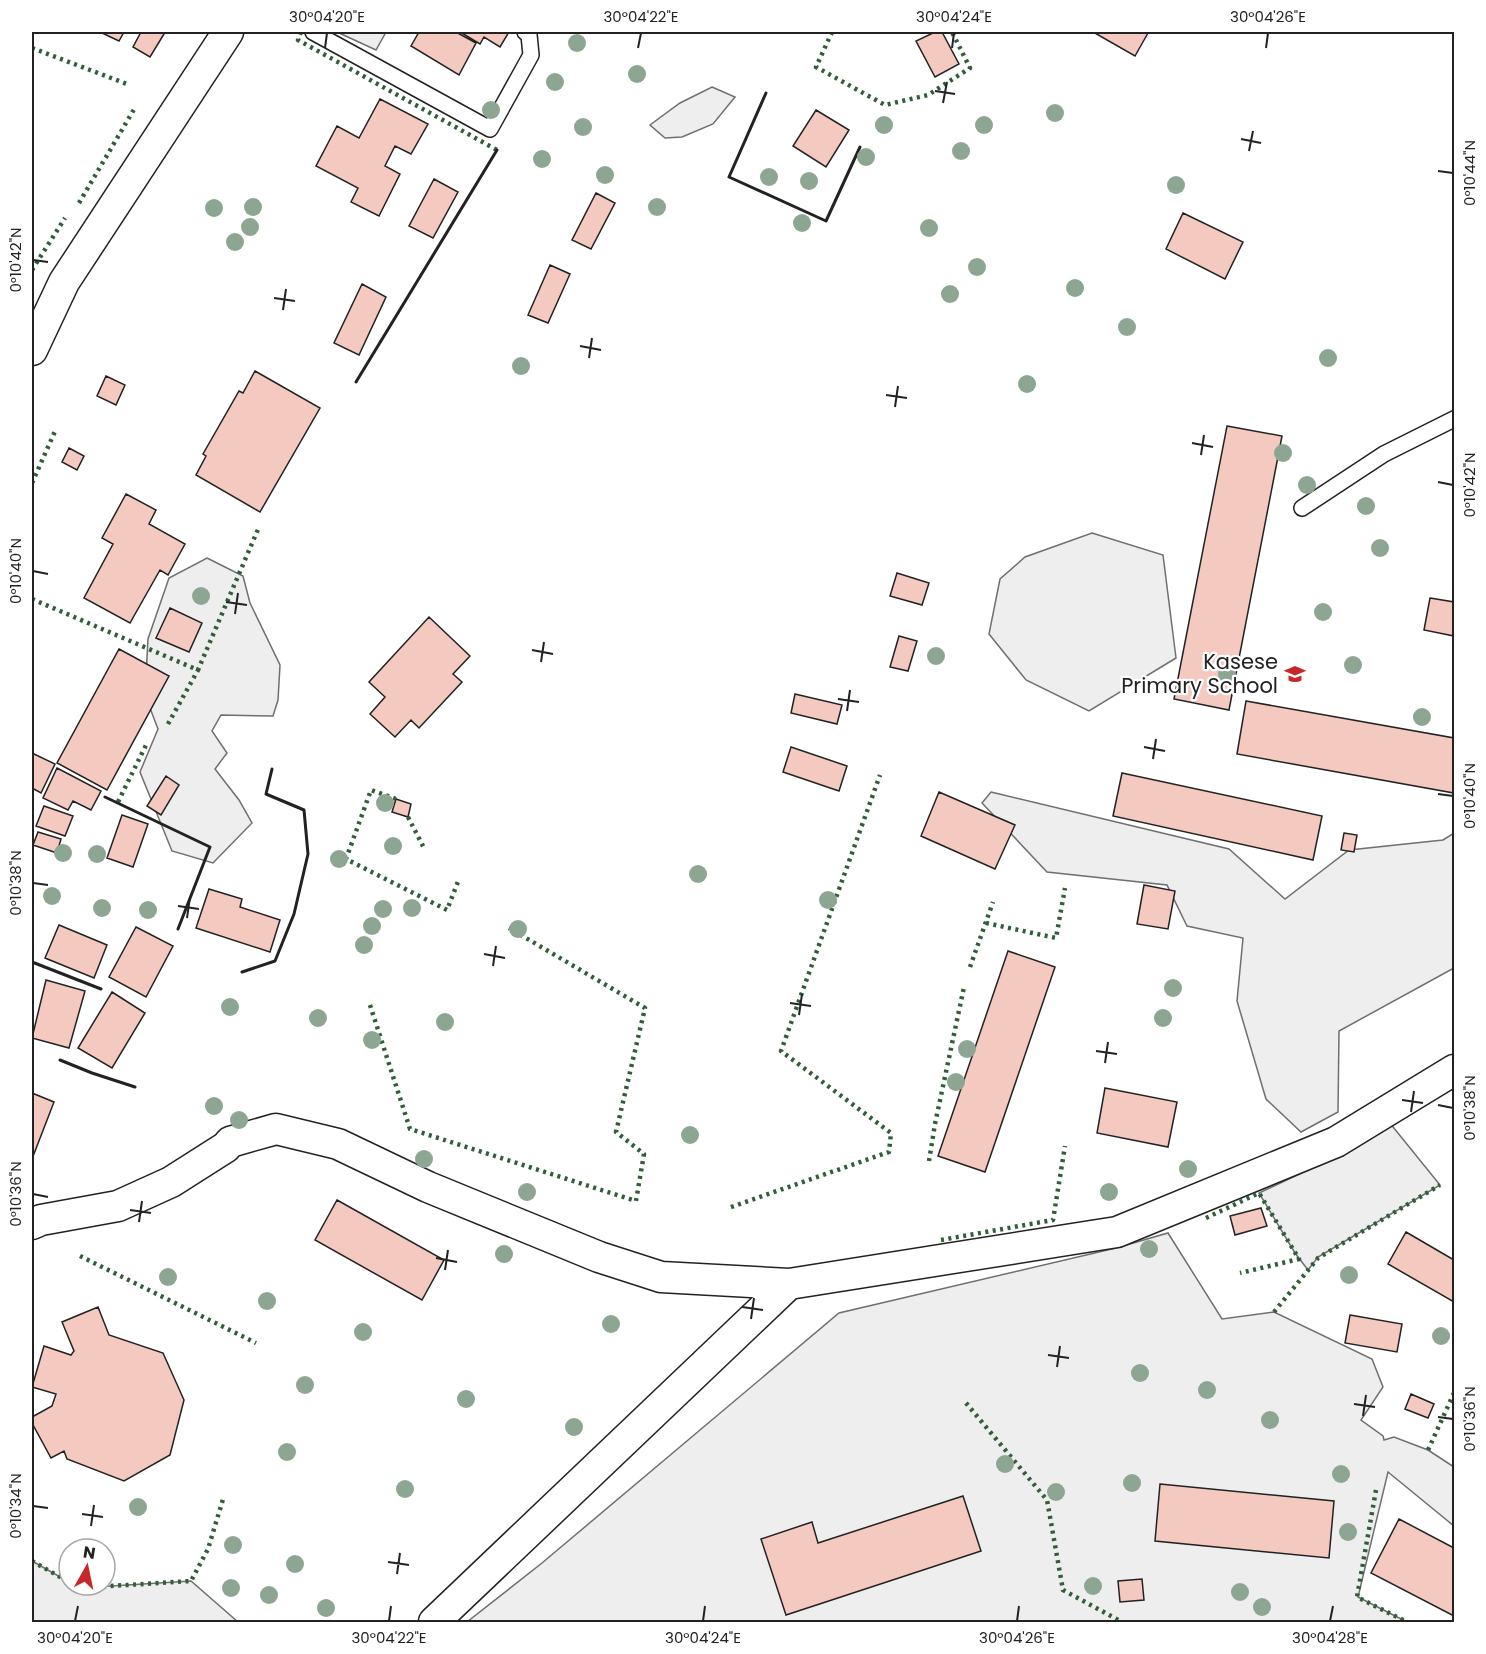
<svg xmlns="http://www.w3.org/2000/svg" width="1486" height="1654" font-family="Poppins,sans-serif">
  <rect width="100%" height="100%" fill="#fff"/>
  <!-- green -->
  <path fill="#eee" stroke="#6f6f6f" stroke-width="1.5" d="M337,32H386L376,50Z
    M712,87L735,97L713,124L682,137L665,138L650,125L680,103Z
    M1092,533L1163,555L1176,658L1089,711L1026,680L989,634L1000,579L1025,557Z
    M207,558L243,576L250,603L280,665L278,700L273,716L221,715L212,731L227,753L215,769L239,800L252,823L213,863L172,851L140,772L158,729L145,695L148,639L169,578Z
    M991,792L1229,849L1285,899L1349,850L1443,840L1454,833V968L1339,1031L1338,1112L1301,1132L1266,1099L1237,1001L1243,938L1187,926L1167,885L1047,872L982,803Z
    M1389,1122L1440,1185L1318,1257L1308,1270L1295,1253L1259,1193L1327,1161Z
    M1168,1233L1222,1319L1274,1312L1372,1359L1383,1387L1361,1420L1383,1436L1384,1440L1394,1437L1428,1450L1454,1467V1526L1388,1472L1358,1597L1407,1622H467L542,1563L839,1313L1116,1248Z
    M32,1561L69,1582V1585L79,1588L191,1581L238,1622H32Z"/>
  <!-- building -->
  <path fill="#f3c9c0" stroke="#222" stroke-width="1.5" d="M100,32H124L119,41Z
    M141,32H160L164,34L150,57L133,47Z
    M419,32H456L476,43L459,75L411,46Z
    M460,32H509L500,47L484,37L480,44Z
    M935,32H942L959,64L935,77L916,41Z
    M1093,32H1147L1148,33L1135,56Z
    M380,99L428,124L411,154L395,146L385,166L400,174L379,216L351,202L358,188L316,166L337,126L359,138Z
    M816,110L849,130L826,167L793,146Z
    M434,179L458,192L433,238L409,226Z
    M596,193L615,203L591,249L572,240Z
    M1183,213L1243,242L1225,279L1166,249Z
    M550,265L570,274L548,323L528,315Z
    M362,284L386,297L359,355L334,343Z
    M255,371L320,408L260,512L196,475L206,456L203,454L239,391L243,393Z
    M106,376L125,385L116,405L97,396Z
    M1227,426L1282,436L1229,710L1174,699Z
    M69,448L84,456L77,470L62,462Z
    M126,494L156,510L149,524L185,544L168,575L160,570L130,623L84,598L113,544L102,538Z
    M897,573L929,583L922,605L890,596Z
    M1430,598L1454,602V636L1424,630Z
    M170,608L202,623L189,652L156,638Z
    M429,617L470,656L453,674L462,682L419,728L411,720L395,737L370,714L385,697L369,682Z
    M899,636L917,641L908,671L890,667Z
    M119,649L169,676L107,790L57,763Z
    M795,694L842,705L837,724L791,713Z
    M1246,701L1454,738V793L1237,754Z
    M791,747L847,766L839,791L783,772Z
    M32,753L55,764L41,793L32,788Z
    M57,768L101,791L91,810L73,801L68,810L43,798Z
    M1122,773L1322,816L1313,860L1113,816Z
    M166,776L179,785L161,815L147,806Z
    M939,792L1015,825L995,869L921,836Z
    M396,799L411,804L408,817L392,812Z
    M44,806L73,816L65,836L36,826Z
    M122,815L148,824L133,867L107,858Z
    M38,832L61,839L57,853L33,845Z
    M1344,833L1357,835L1354,852L1341,850Z
    M1144,885L1175,891L1168,929L1137,924Z
    M209,889L242,899L240,907L280,920L270,952L196,928Z
    M59,925L107,945L94,978L45,958Z
    M136,927L173,946L146,997L109,977Z
    M1008,951L1055,967L985,1172L938,1156Z
    M46,980L85,991L69,1048L32,1038Z
    M112,992L145,1013L112,1068L78,1048Z
    M1105,1088L1177,1102L1168,1147L1097,1133Z
    M32,1093L54,1102L32,1159Z
    M337,1200L444,1260L422,1300L315,1240Z
    M1261,1208L1267,1226L1235,1235L1230,1216Z
    M1406,1232L1454,1260V1302L1388,1264Z
    M98,1307L109,1335L163,1353L184,1400L170,1455L124,1481L67,1459L64,1451L51,1458L32,1423V1417L52,1406L56,1394L32,1387L44,1346L71,1355L74,1351L62,1322Z
    M1350,1315L1402,1324L1397,1352L1345,1343Z
    M1411,1394L1434,1404L1428,1418L1405,1409Z
    M1160,1484L1334,1501L1329,1558L1155,1541Z
    M963,1496L981,1551L786,1615L761,1539L812,1522L818,1543Z
    M1399,1519L1454,1548V1616L1371,1573Z
    M1142,1579L1144,1600L1120,1602L1118,1581Z"/>
  <g fill="none" stroke-linecap="round" stroke-linejoin="round">
    <!-- lane casing -->
    <g stroke="#222" stroke-width="18">
      <path id="lane" d="M313,32L490,129L531,55L529,35L525,32
        M1302,508L1384,454L1454,419"/>
    </g>
    <!-- street casing -->
    <g stroke="#222" stroke-width="33">
      <path id="street" d="M32,350L64,282L228,32
        M32,1224L41,1220L118,1206L171,1182L226,1147L230,1142L276,1129L338,1144L428,1187L599,1257L661,1277L789,1284
        M434,1622L789,1284L1117,1232L1336,1142L1454,1070"/>
    </g>
    <!-- lane -->
    <use href="#lane" stroke="#fff" stroke-width="15"/>
    <!-- street -->
    <use href="#street" stroke="#fff" stroke-width="30"/>
    <!-- hedge -->
    <path stroke="#2f5e38" stroke-width="4.5" stroke-dasharray="3 4.5" stroke-linecap="butt" d="M301,32L298,40L497,150
      M832,32L816,67L885,105L928,95L970,68L952,32
      M32,48L127,84
      M79,203L136,106
      M32,270L65,218
      M32,483L56,429
      M32,599L198,670L259,527
      M168,724L198,670
      M396,799L371,790L346,859L447,910L459,879
      M118,802L147,743
      M408,817L424,848
      M986,923L1056,938L1065,888
      M970,967L993,902
      M370,1005L410,1129L636,1201L644,1154L616,1132L645,1008L509,928
      M929,1161L935,1124L964,987
      M731,1207L889,1152L891,1133L781,1051L880,775
      M1206,1218L1259,1193L1299,1259L1240,1273
      M941,1240L1053,1220L1065,1146
      M80,1256L256,1343
      M1274,1312L1318,1258L1440,1185
      M966,1403L1047,1500L1063,1590L1122,1622
      M1428,1450L1454,1393
      M1376,1490L1357,1597L1407,1622
      M32,1561L69,1582
      M74,1585L79,1588L191,1581L208,1549L224,1496"/>
    <!-- wall -->
    <path stroke="#222" stroke-width="3" d="M766,93L729,177L826,221L860,147
      M356,382L497,150
      M105,797L210,847L178,929
      M32,962L101,989
      M242,972L275,961L294,914L308,854L304,810L266,794L272,769
      M60,1060L92,1073L135,1087"/>
  </g>
  <!-- trees -->
  <g fill="#8da692">
    <circle cx="577" cy="43" r="9"/>
    <circle cx="637" cy="74" r="9"/>
    <circle cx="555" cy="82" r="9"/>
    <circle cx="491" cy="110" r="9"/>
    <circle cx="1055" cy="113" r="9"/>
    <circle cx="884" cy="125" r="9"/>
    <circle cx="984" cy="125" r="9"/>
    <circle cx="583" cy="127" r="9"/>
    <circle cx="961" cy="151" r="9"/>
    <circle cx="866" cy="157" r="9"/>
    <circle cx="542" cy="159" r="9"/>
    <circle cx="605" cy="175" r="9"/>
    <circle cx="769" cy="177" r="9"/>
    <circle cx="809" cy="181" r="9"/>
    <circle cx="1176" cy="185" r="9"/>
    <circle cx="253" cy="207" r="9"/>
    <circle cx="657" cy="207" r="9"/>
    <circle cx="214" cy="208" r="9"/>
    <circle cx="802" cy="223" r="9"/>
    <circle cx="250" cy="227" r="9"/>
    <circle cx="929" cy="228" r="9"/>
    <circle cx="235" cy="242" r="9"/>
    <circle cx="977" cy="267" r="9"/>
    <circle cx="1075" cy="288" r="9"/>
    <circle cx="950" cy="294" r="9"/>
    <circle cx="1127" cy="327" r="9"/>
    <circle cx="1328" cy="358" r="9"/>
    <circle cx="521" cy="366" r="9"/>
    <circle cx="1027" cy="384" r="9"/>
    <circle cx="1283" cy="453" r="9"/>
    <circle cx="1307" cy="485" r="9"/>
    <circle cx="1366" cy="506" r="9"/>
    <circle cx="1380" cy="548" r="9"/>
    <circle cx="201" cy="596" r="9"/>
    <circle cx="1323" cy="612" r="9"/>
    <circle cx="936" cy="656" r="9"/>
    <circle cx="1353" cy="665" r="9"/>
    <circle cx="1227" cy="674" r="9"/>
    <circle cx="1422" cy="717" r="9"/>
    <circle cx="385" cy="803" r="9"/>
    <circle cx="393" cy="846" r="9"/>
    <circle cx="63" cy="853" r="9"/>
    <circle cx="97" cy="854" r="9"/>
    <circle cx="339" cy="859" r="9"/>
    <circle cx="698" cy="874" r="9"/>
    <circle cx="52" cy="896" r="9"/>
    <circle cx="828" cy="900" r="9"/>
    <circle cx="102" cy="908" r="9"/>
    <circle cx="412" cy="908" r="9"/>
    <circle cx="383" cy="909" r="9"/>
    <circle cx="148" cy="910" r="9"/>
    <circle cx="372" cy="926" r="9"/>
    <circle cx="518" cy="929" r="9"/>
    <circle cx="364" cy="945" r="9"/>
    <circle cx="1173" cy="988" r="9"/>
    <circle cx="230" cy="1007" r="9"/>
    <circle cx="318" cy="1018" r="9"/>
    <circle cx="1163" cy="1018" r="9"/>
    <circle cx="445" cy="1022" r="9"/>
    <circle cx="372" cy="1040" r="9"/>
    <circle cx="967" cy="1049" r="9"/>
    <circle cx="956" cy="1082" r="9"/>
    <circle cx="214" cy="1106" r="9"/>
    <circle cx="239" cy="1120" r="9"/>
    <circle cx="690" cy="1135" r="9"/>
    <circle cx="424" cy="1159" r="9"/>
    <circle cx="1188" cy="1169" r="9"/>
    <circle cx="527" cy="1192" r="9"/>
    <circle cx="1109" cy="1192" r="9"/>
    <circle cx="1149" cy="1249" r="9"/>
    <circle cx="504" cy="1254" r="9"/>
    <circle cx="1349" cy="1275" r="9"/>
    <circle cx="168" cy="1277" r="9"/>
    <circle cx="267" cy="1301" r="9"/>
    <circle cx="611" cy="1324" r="9"/>
    <circle cx="363" cy="1332" r="9"/>
    <circle cx="1441" cy="1336" r="9"/>
    <circle cx="1140" cy="1373" r="9"/>
    <circle cx="305" cy="1385" r="9"/>
    <circle cx="1207" cy="1390" r="9"/>
    <circle cx="466" cy="1399" r="9"/>
    <circle cx="1270" cy="1420" r="9"/>
    <circle cx="574" cy="1427" r="9"/>
    <circle cx="287" cy="1452" r="9"/>
    <circle cx="1005" cy="1464" r="9"/>
    <circle cx="1341" cy="1474" r="9"/>
    <circle cx="1132" cy="1483" r="9"/>
    <circle cx="405" cy="1489" r="9"/>
    <circle cx="1056" cy="1492" r="9"/>
    <circle cx="138" cy="1507" r="9"/>
    <circle cx="1348" cy="1532" r="9"/>
    <circle cx="233" cy="1545" r="9"/>
    <circle cx="295" cy="1564" r="9"/>
    <circle cx="1093" cy="1586" r="9"/>
    <circle cx="231" cy="1588" r="9"/>
    <circle cx="1240" cy="1592" r="9"/>
    <circle cx="269" cy="1595" r="9"/>
    <circle cx="1262" cy="1607" r="9"/>
    <circle cx="326" cy="1608" r="9"/>
  </g>
  <!-- ticks -->
  <path fill="none" stroke="#222" stroke-width="2" d="M325,48L327,33M638,48L641,33M952,48L954,33M1266,48L1268,33M935,91L955,94M943,103L947,82M1241,139L1261,143M1249,151L1253,131M1438,171L1453,173M33,260L48,262M274,298L295,301M283,310L286,289M580,346L601,350M589,358L592,338M886,395L907,398M895,407L898,386M1192,443L1213,447M1201,455L1204,435M1438,482L1453,485M33,571L48,574M226,602L247,605M235,614L238,593M532,650L553,654M541,662L544,642M838,699L859,702M847,711L850,690M1144,747L1165,751M1153,759L1156,739M1438,794L1453,796M33,883L48,885M178,906L199,909M187,918L190,897M484,954L505,958M493,966L496,946M790,1003L811,1006M799,1015L802,994M1096,1051L1117,1054M1105,1063L1108,1042M1402,1100L1423,1103M1438,1105L1453,1108M1411,1112L1414,1091M33,1194L48,1197M130,1210L151,1213M139,1222L142,1201M436,1258L457,1262M445,1270L448,1250M742,1307L763,1310M751,1319L754,1298M1048,1355L1069,1358M1057,1367L1060,1346M1354,1404L1375,1407M1363,1416L1366,1395M1438,1417L1453,1419M33,1506L48,1508M82,1514L103,1517M91,1526L94,1505M388,1562L409,1565M397,1574L400,1553M75,1621L78,1606M389,1621L391,1606M703,1621L705,1606M1017,1621L1019,1606M1330,1621L1333,1606"/>
  <!-- icons -->
  <defs>
    <g id="school-bare" transform="scale(1.62)"><path d="M0-5L7-2L0 1L-7-2ZM-4 1L0 2.5L4 1V4Q0 6-4 4Z" fill="#c62828" stroke="#fff" stroke-width="2.5" paint-order="stroke"/></g>
  </defs>
  <g fill-rule="evenodd">
    <use href="#school-bare" x="1295" y="674"/>
  </g>
  <g text-anchor="middle" stroke-width="4.5" stroke-linejoin="round" paint-order="stroke">
    <!-- poi labels -->
    <g font-size="21" fill="#222" stroke="#fff" text-anchor="end">
      <text x="1278" y="669">Kasese<tspan x="1278" dy="24">Primary School</tspan></text>
    </g>
  </g>
  <!-- border -->
  <rect width="1486" height="1654" fill="none" stroke="#ffffff" stroke-width="66"/>
  <!-- north arrow -->
  <g transform="translate(87 1567) rotate(9)"><circle r="28" fill="#ffffff" stroke="#a7a7a7" stroke-width="1.5"/>
  <path d="M0-4.5L10 22L0 15L-10 22Z" fill="#c62828"/>
  <text y="-9" font-size="16" font-weight="bold" text-anchor="middle" fill="#222222">N</text>
  </g>
  <rect x="33" y="33" width="1420" height="1588" fill="none" stroke="#222" stroke-width="2"/>
  <g font-size="15" text-anchor="middle" fill="#222">
    <text x="327" y="22">30°04'20"E</text>
    <text x="641" y="22">30°04'22"E</text>
    <text x="954" y="22">30°04'24"E</text>
    <text x="1268" y="22">30°04'26"E</text>
    <text transform="translate(1470 173) rotate(-90)" y="5">0°10'44"N</text>
    <text transform="translate(16 260) rotate(-90)" y="5">0°10'42"N</text>
    <text transform="translate(1470 485) rotate(-90)" y="5">0°10'42"N</text>
    <text transform="translate(16 571) rotate(-90)" y="5">0°10'40"N</text>
    <text transform="translate(1470 796) rotate(-90)" y="5">0°10'40"N</text>
    <text transform="translate(16 883) rotate(-90)" y="5">0°10'38"N</text>
    <text transform="translate(1470 1108) rotate(-90)" y="5">0°10'38"N</text>
    <text transform="translate(16 1194) rotate(-90)" y="5">0°10'36"N</text>
    <text transform="translate(1470 1419) rotate(-90)" y="5">0°10'36"N</text>
    <text transform="translate(16 1506) rotate(-90)" y="5">0°10'34"N</text>
    <text x="75" y="1643">30°04'20"E</text>
    <text x="389" y="1643">30°04'22"E</text>
    <text x="703" y="1643">30°04'24"E</text>
    <text x="1017" y="1643">30°04'26"E</text>
    <text x="1330" y="1643">30°04'28"E</text>
  </g>
</svg>
